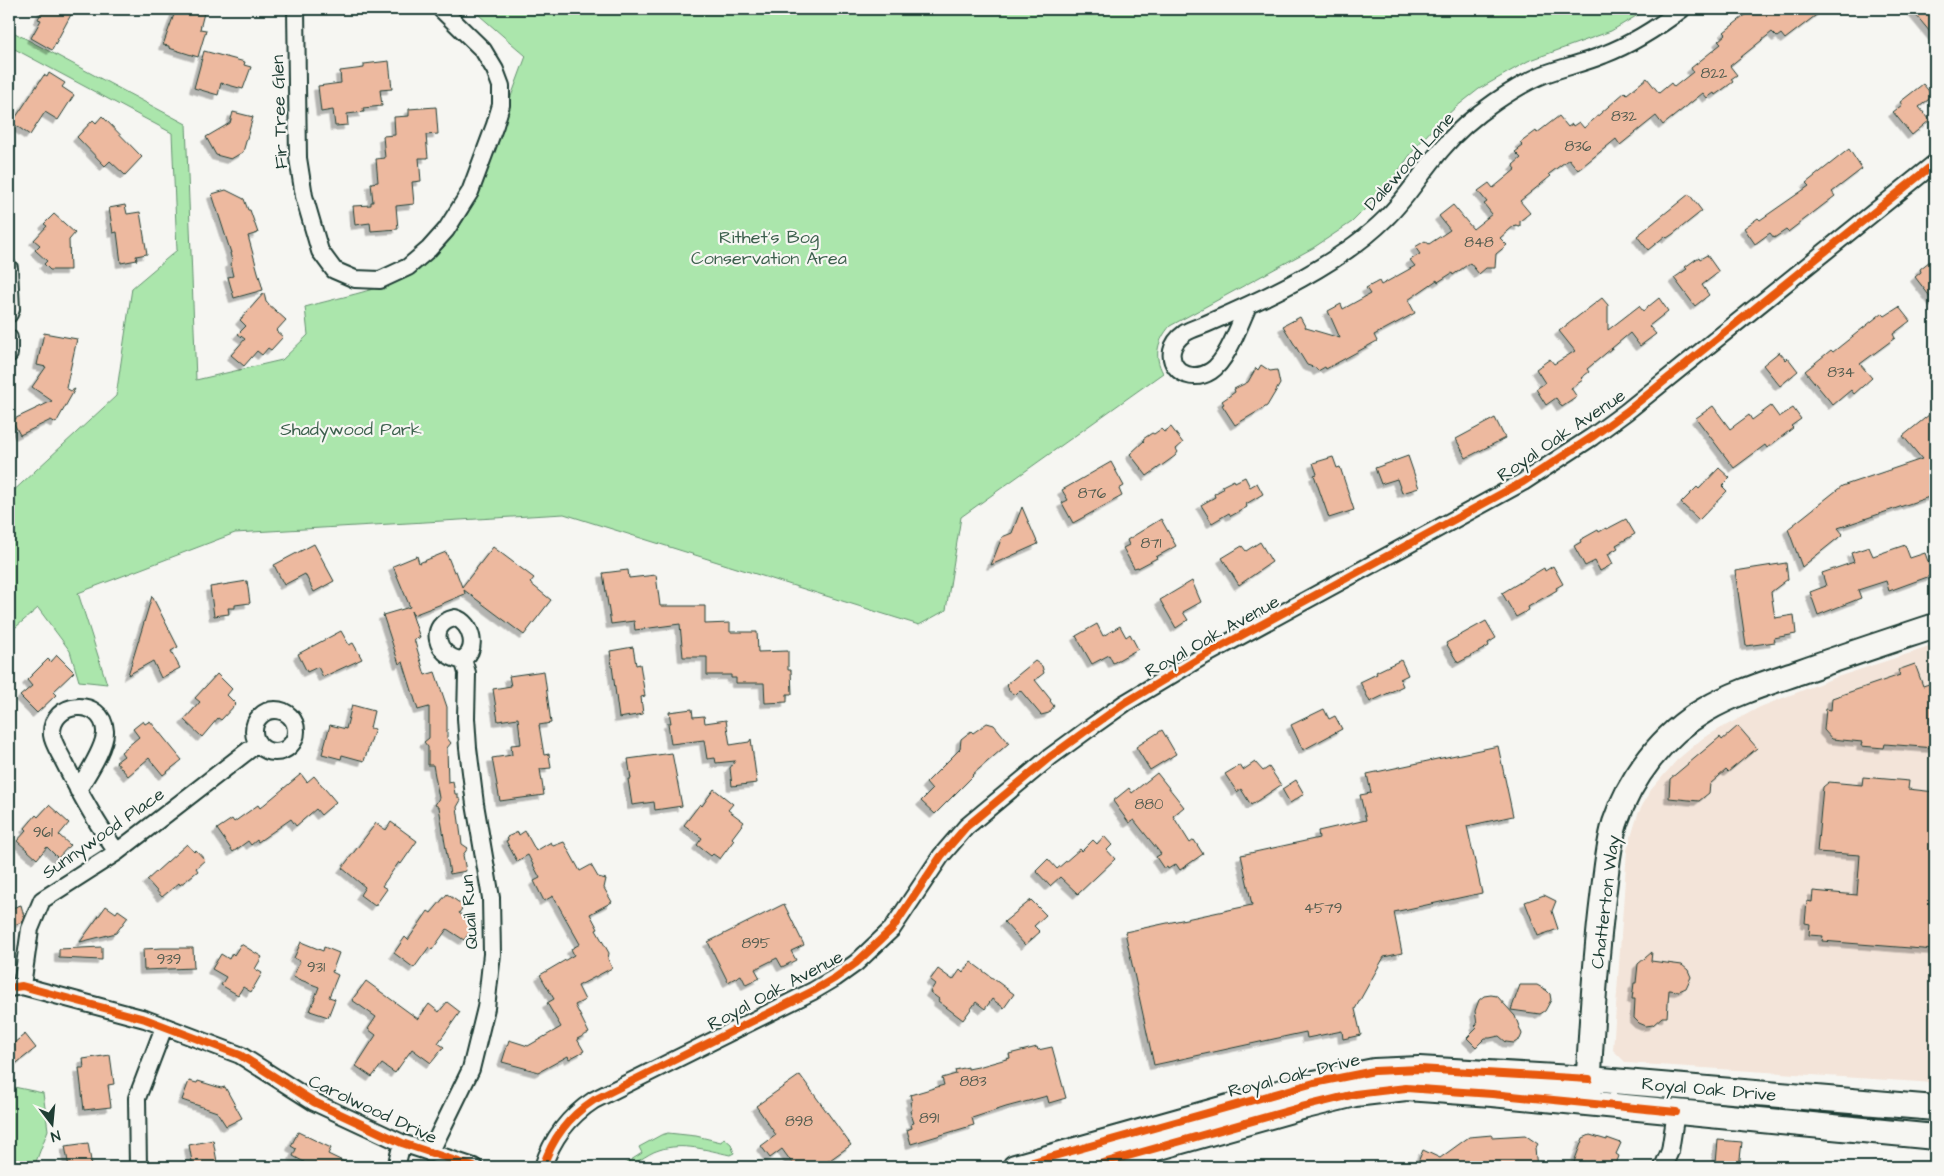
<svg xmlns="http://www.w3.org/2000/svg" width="1944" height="1176" font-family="'Architects Daughter',sans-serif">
  <defs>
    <filter id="shadow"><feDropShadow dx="-4.5" dy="4.5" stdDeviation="0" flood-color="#0004"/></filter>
  </defs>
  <rect width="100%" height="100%" fill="#f6f6f2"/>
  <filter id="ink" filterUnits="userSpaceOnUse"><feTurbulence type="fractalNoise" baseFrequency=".02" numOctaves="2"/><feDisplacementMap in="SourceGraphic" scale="10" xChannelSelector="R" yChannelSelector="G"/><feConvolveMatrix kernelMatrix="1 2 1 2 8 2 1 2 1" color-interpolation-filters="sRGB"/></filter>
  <g filter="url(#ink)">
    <!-- built -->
    <path fill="#f3e4d9" d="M1935,645V1083L1626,1063L1613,1050L1627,850L1638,814L1650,791L1677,760L1703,738L1760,707L1834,678Z"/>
    <!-- green -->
    <path fill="#abe6ac" stroke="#659270" d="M472,9H1648L1611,31L1528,61L1479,89L1456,107L1435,126L1416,147L1385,189L1352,222L1313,248L1170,326C1158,340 1153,355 1163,373L961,517L946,610L919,625L564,514L235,533L78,593L107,684L79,681L70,651L38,608L9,633V495L116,396L132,288L177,250L172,133L9,46V38L13,32L186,124L196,380L282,360L308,335L305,307C378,287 426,285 468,213L526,56Z
      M9,1086L43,1093L48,1130L34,1167H9Z
      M668,1133L696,1136L721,1142L724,1138L731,1144L734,1153L730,1155C707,1150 682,1142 659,1150C645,1154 635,1167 620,1167L642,1153L639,1147L661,1135Z"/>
    <!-- building -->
    <path fill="#edb99f" stroke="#1f3d34" filter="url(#shadow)" d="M43,9H74L52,50L31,38L41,20L38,19Z
      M176,9H205L200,29L206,30L198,57L169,48V46L163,45Z
      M1753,9H1824L1785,39L1781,34L1777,37L1772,32L1730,66L1737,75L1731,79L1733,82L1715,95L1714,93L1707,98L1703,93L1663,125L1656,116L1620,145L1616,139L1578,170L1569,159L1549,174L1551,176L1520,201L1530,213L1520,221V226L1515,225L1500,238L1507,245L1496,254L1495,268H1486L1479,274L1470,263L1453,275L1452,273L1438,282L1437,280L1408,300L1415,313L1374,335L1377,341L1326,369L1325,367L1318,371L1316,368L1307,365L1283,326L1300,317L1306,328L1340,338L1328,311L1341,304L1343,309L1370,294L1366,288L1379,281L1381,285L1415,266L1410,260L1420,254L1415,247L1425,241L1429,244L1450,230L1439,216L1453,205L1473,229L1492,214L1484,204L1487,202L1478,191L1489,183L1493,188L1516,169L1513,165L1521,158L1515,152L1523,146L1520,143L1536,131L1537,133L1559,116L1568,127L1572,124L1573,126L1579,122L1584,128L1625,92L1627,94L1647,78L1659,93L1671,83L1674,87L1693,72L1691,68L1721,44L1718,41L1726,34L1724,32Z
      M1911,9H1935V38Z
      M204,51L245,62L244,65L251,67L243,89L221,83L218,95L194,88Z
      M389,61L392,89L380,90L382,106L363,108L364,112L347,114L348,125L335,126L333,110L321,112L318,86L341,83L340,71L364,68V64Z
      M49,73L65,83L62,87L74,95L58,120L45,112L30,135L12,123L44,75L47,77Z
      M1923,84L1933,96L1919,107L1930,120L1912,135L1893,112L1902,105L1900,102Z
      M436,107L438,134L426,135L428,158H419L421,181L412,182L414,204L396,206L398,229L371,231L370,223L355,225L353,206L371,205V202H373L371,183L378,182L376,159L385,158L383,136L395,135L394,117L409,116V109Z
      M233,112L253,117L243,152L231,159L216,155L206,137L230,123Z
      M102,116L142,157L125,175L110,161L105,166L77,137L93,120L96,123Z
      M1849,149L1862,169L1832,192L1835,196L1788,232L1786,230L1774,238L1770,233L1755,244L1744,228L1758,218L1760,220L1809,186L1806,183Z
      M226,190L244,199L248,210H250L258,233L248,236L263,290L234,298L228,277L233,276L230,264L232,261L230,253H231L212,194Z
      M1689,194L1702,211L1673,234L1667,238L1665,236L1648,250L1637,236Z
      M125,205L127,214L140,212L147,254L136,256L137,260L121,263L117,232L113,233L109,208Z
      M54,214L75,233L69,240L70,270H50L44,264L47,261L35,250L40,245L34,240L47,226L44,224Z
      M1707,255L1719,272L1702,285L1709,295L1695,306L1674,278L1687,269L1685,267L1699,257L1700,259Z
      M1935,257V303L1915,277L1921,272L1920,269Z
      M264,293L266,302L286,320L276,331L283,337L271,350L268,348L262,355L257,351L244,366L231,355L245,339L238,334L246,326L240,320Z
      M1602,298L1608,305V330L1639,306L1643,311L1659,298L1668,311L1649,326L1656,334L1640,346L1630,333L1587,369L1589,372L1581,378L1583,380L1571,388L1577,397L1562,407L1556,398L1546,405L1536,389L1545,383L1536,369L1550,359L1554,364L1575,351L1559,331Z
      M1899,307L1910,321L1893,334L1895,338L1860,364L1872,378L1854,394L1851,390L1833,405L1805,371L1831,350L1833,352L1882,313L1885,316Z
      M44,333L77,339L66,388L71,391L75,389L56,423L51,420L20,435L12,420L52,401L32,387L46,367L37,365Z
      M1779,352L1786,360L1788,358L1798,371L1780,386L1763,365Z
      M1261,365L1270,371L1277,370L1280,384L1267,406L1235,425L1222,405L1224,404L1222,401L1235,392L1234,389L1248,382L1256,368L1258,370Z
      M1713,406L1730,429L1749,415L1752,420L1771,406L1779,417L1793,408L1801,419L1791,426L1793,428L1767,448L1765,445L1734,468L1696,418Z
      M1935,410V495L1838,528L1843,534L1802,567L1788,529L1842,486L1922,459L1903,436Z
      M1495,418L1505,438L1466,458L1456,439Z
      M1171,427L1183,443L1176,449L1178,452L1175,456L1147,476L1130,454L1144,441L1143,439L1152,433L1154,434L1161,429L1164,432Z
      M1408,456L1419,488L1402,493L1397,479L1381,484L1375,468Z
      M1333,457L1337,468L1340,467L1354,510L1329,518L1314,475L1317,474L1313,463Z
      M1111,462L1124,486L1119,489L1122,496L1073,523L1062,503L1068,500L1062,490Z
      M1719,468L1730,478L1722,486L1727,491L1699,520L1681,503L1697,487L1699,489Z
      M1245,477L1250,487L1257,483L1263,494L1246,504L1247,507L1231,516L1229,513L1212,523L1201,505L1215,497L1214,494L1223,489L1222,486L1234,480L1235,482Z
      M1022,507L1038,544L991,565L1002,537L1012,533Z
      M1161,519L1176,546L1156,557L1157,558L1138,568V567L1134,568L1123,548L1129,545L1127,540Z
      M1626,519L1635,534L1616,545L1618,548L1608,554L1613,564L1600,571L1595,561L1585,566L1574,546L1581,542L1580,540L1598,530L1599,532L1606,528L1607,529Z
      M1260,542L1272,562L1239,585L1222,558L1242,546L1246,551Z
      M314,544L334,581L314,592L305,574L284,585L274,565Z
      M1905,545L1910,558L1925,553L1933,575L1889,591L1886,581L1858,590L1861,598L1818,615L1810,592L1826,586L1822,573L1854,562L1851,553L1869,547L1873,556Z
      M493,547L534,578L530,583L551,600L524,635L464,590L465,594L439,605L413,615L411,611L420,638L414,639L425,675L435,672L447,707V738L451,743L447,748L448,782L453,781L455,794H458V798L461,800L457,807L462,844L468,848L463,855L466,871L450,874L439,807L435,805L439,798L433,765H428V747L424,742L429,738V707L418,710L403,662L399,664L383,615L410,607L393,566L417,556L419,563L446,552L454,572L456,571L462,587Z
      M1786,563L1788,579L1771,592L1775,618L1794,615L1796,634L1774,638L1775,642L1746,646L1735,571Z
      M1553,566L1563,584L1556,588L1557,590L1528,607L1529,610L1516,617L1502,593L1544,568L1545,571Z
      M628,570L629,578L656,575L660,606H705V624L730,623V632H757L758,652L788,651V670H791L792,694H787V702L765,703L764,683H736V678H731V675H707V657H683L680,624L635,630L634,621L611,624L603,573Z
      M247,581L250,603L235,605V608H228L229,614L214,616L210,587Z
      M1192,581L1201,602L1183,612L1188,620L1176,628L1160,600Z
      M152,596L178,647L171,651L180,668L161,678L153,661L128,675Z
      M1486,621L1496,638L1488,643L1489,646L1458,663L1446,643Z
      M1097,624L1103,636L1120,626L1126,637L1130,634L1138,649L1113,663L1109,655L1092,664L1076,636Z
      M341,631L349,645L353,643L362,659L323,677L318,667L307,672L298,654Z
      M633,647L636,665L640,664L645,696L641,697L643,714L619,718L610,651Z
      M57,655L74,672L53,692L56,695L37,713L20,696L32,686L27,680L48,659L51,662Z
      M1401,660L1408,675L1400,679L1403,686L1370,702L1360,682L1377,674L1376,672Z
      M1035,661L1042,666L1044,673L1035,680L1051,700L1050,701L1054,706L1049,713L1041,715L1020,690L1015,695L1009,691L1007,684Z
      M1915,664L1923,686L1935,682V748L1885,744L1884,748L1861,746L1862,742L1832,739L1824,730L1826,709L1831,710L1832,698L1900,675L1898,670Z
      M544,671L551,723L539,725L544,755L549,754L551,768L540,769L544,795L500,801L492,758L512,755L511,745L521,744L518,718L498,721L493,689L511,686L509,676Z
      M217,674L232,689L227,695L236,704L221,720L218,718L202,737L184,720L200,702L195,698Z
      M352,705L374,711L370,728L375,729L364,761L342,755L341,759L322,754L330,725L346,729Z
      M692,709L693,717L704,716L705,723L726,720L730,745L749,742L751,739L757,783L732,786L730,768L735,761L716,763L715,758L707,759L704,740L671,744L668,723H671L669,712Z
      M1324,709L1329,719L1335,716L1342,729L1303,750L1291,725Z
      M143,721L145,724L150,721L182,760L163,775L149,758L128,776L116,762L124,756L121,752L139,737L133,729Z
      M987,723L994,725L1009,743L972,775L973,776L935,814L921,801L932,790L926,783L960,749L961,739L971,731L973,733Z
      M1738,726L1757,748L1728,772L1726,770L1710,784L1709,793L1699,801L1669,798L1670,779L1720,737L1722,740Z
      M1162,730L1176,754L1150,770L1136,747Z
      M1498,746L1513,816L1467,826L1482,893L1394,912L1402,953L1384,957L1355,1009L1361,1035L1343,1039L1342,1031L1307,1038L1306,1032L1154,1065L1125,932L1252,905L1241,855L1319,838L1318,831L1366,820L1360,795L1371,793L1367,774Z
      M672,753L682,806L655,810L654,802L632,805L628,779H631L628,759Z
      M1255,762L1263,771L1269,767L1281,785L1251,805L1241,789L1237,792L1225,774L1240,765L1243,770Z
      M1157,773L1184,807L1173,816L1190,843L1194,840L1203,854L1180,870L1176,864L1168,869L1167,867L1164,869L1156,857L1161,854L1134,820L1129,823L1113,801L1129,788L1132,793Z
      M301,774L307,782L314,776L336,802L321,815L316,809L296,826L291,819L258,842L257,840L251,845L248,841L233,852L217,829L232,819L234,822L258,805L260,808Z
      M1863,777L1909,781L1908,789L1935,792V950L1822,941L1823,936L1809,935L1810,924L1805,923L1807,901L1812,902L1813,891L1857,895L1860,855L1817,852L1823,787L1829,782L1862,785Z
      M1296,780L1304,794L1290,803L1282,789Z
      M714,789L733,804L728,810L744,822L732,838L734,840L720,859L713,854L711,856L697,845L702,838L684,825L700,804L702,806Z
      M49,805L69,823L59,835L70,845L58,858L47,847L37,859L17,841L27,830L25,828L36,815L38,817Z
      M391,822L417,841L401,864L399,862L382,886L387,889L375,906L360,895L365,887L342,868L376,823L386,830Z
      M525,831L536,851L551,842L553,846L564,842L580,871L591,865L598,877L606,879L604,888L612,902L590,914L598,929L596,930L609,953L608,959L612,968L578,986L585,1000L575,1005L589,1033L577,1039L584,1051L569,1059L568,1056L539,1072L502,1062L509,1040L528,1046L561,1027L547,1003L554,999L540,975L574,955L571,949L580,944L553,896L544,901L534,881L540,878L528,855L517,861L506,841L508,840L507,837L518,832L519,835Z
      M1104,836L1112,845L1107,850L1115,859L1078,894L1060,877L1050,886L1036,871L1048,859L1057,869L1080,849L1082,851L1093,840L1097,844Z
      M187,844L194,852L196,850L205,860L196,868L198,871L180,885L179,883L162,897L147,880Z
      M447,894L464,906L459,913L475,925L464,940L447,929L432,950L429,947L414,968L394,953L405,937L408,940L428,911L431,913Z
      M1544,895L1556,901L1552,911L1558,929L1538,936L1525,902Z
      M1031,900L1046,915L1034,926L1040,932L1025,945L1004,922Z
      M784,904L804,945L791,951L796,960L782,967L777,958L755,969L760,978L746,985L741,975L728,982L708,942Z
      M21,905L24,916L22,922L9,927V909Z
      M106,906L116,913L118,910L128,917L116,933L80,942Z
      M301,942L323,951L324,947L339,953L332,972L338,975L329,997L335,999L328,1017L310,1011L319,987L293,977L300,961L294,958Z
      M241,944L262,957L255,969L262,973L251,992L243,987L238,995L221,985L226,977L212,969L221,954L229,959L232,953L234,955Z
      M102,947V960L59,958V949Z
      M162,948H193L194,968L144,970L143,949Z
      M1652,952L1651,961L1682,965L1688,970L1691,977L1686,988L1679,991L1669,990L1667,1017H1662L1653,1025L1646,1026L1639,1023L1634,1018L1635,999H1632L1634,983H1636L1638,964Z
      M971,962L1014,994L1004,1008L992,999L985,1009L976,1002L963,1020L938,1001L939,999L930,992L935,984L930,980L938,969L953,980L960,970L963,973Z
      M366,981L418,1019L429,1004L439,1012L447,1002L460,1012L438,1043L444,1047L431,1063L412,1049L395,1073L382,1064L372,1077L356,1066L376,1035L368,1029L376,1017L352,1000Z
      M1520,985H1537L1546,990L1550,994L1551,1000L1545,1011L1540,1014L1511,1010Z
      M1491,995L1497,996L1515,1016L1522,1034L1520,1039L1514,1043L1506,1042L1499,1036L1490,1038H1485L1476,1047L1467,1038L1477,1028L1475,1026L1477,1024L1475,1011L1479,1000L1484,996Z
      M25,1034L36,1048L9,1069V1047Z
      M1037,1047L1038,1050L1052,1047L1066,1098L1049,1103L1047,1096L1006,1107L972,1118L974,1125L911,1144L907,1130L912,1128L911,1124L914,1123L910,1111L912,1110L910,1102H912L910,1095L944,1085L942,1078L956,1074L955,1070L968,1067V1069L978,1067L1010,1058L1009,1054Z
      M110,1055L114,1084L108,1085L111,1107L84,1110L79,1068H84L83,1059Z
      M800,1075L851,1145L820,1167H795L782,1149L770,1158L761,1146L776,1135L756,1106Z
      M189,1081L197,1083L198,1081L221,1088L225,1087L242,1118L226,1126L217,1112L182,1100Z
      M298,1132L331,1148L328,1154L355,1167H301L304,1162L293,1156L296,1149L291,1146Z
      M1492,1135V1137L1525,1135L1538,1144L1535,1149L1537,1167H1500V1164L1475,1167H1418L1420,1163L1418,1162L1423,1150L1440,1158L1469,1137Z
      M1590,1135L1607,1140V1138L1621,1143L1616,1154L1619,1156L1615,1167H1588L1574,1162L1583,1138Z
      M213,1140L218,1167H193L189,1145Z
      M1718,1140L1742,1142L1739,1167H1718V1163H1716Z
      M88,1143L92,1167H69L65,1146Z"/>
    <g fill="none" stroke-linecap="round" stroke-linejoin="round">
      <!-- street casing -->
      <g stroke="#1f3d34" stroke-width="20">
        <path id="street" d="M296,9L298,158L304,196L320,251L334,270L355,279L380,280L408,267L429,249L446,230L470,192L495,125L501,105V86L495,70L483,50L441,9
          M9,268L11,309L9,314
          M1248,306C1240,323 1227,361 1211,371C1183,389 1154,355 1185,333C1191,329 1199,327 1206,324C1266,298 1340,264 1386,218C1407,198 1422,172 1441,150C1456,132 1476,115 1495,102C1511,91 1527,81 1545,74C1564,67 1584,63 1603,55C1632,44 1657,28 1682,9
          M9,338V354
          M455,618C472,622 480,653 460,660C437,656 426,624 455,618Z
          M254 731a21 21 0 1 1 42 0a21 21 0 1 1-42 0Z
          M78,790C86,776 106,747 105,731C103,697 50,700 52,735C53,743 59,752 63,760C79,792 96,823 117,852
          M22,986L30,929L42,900L117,852L258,743
          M9,988L22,986L145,1019L240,1055L314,1102L402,1143L474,1167
          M430,1153L471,1069L486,1008L492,954L491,898L475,804L468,748L466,718L467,673L463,659
          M138,1167L137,1098L164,1027
          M396,1167L402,1143
          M543,1167C552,1138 568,1117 594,1100L813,991L835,978L856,963L892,929L941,856L966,827L1050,757L1087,730L1125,703L1200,658L1523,482L1592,437L1626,412L1935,163
          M1663,1167L1670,1151L1676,1112"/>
      </g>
      <!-- secondary casing -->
      <g stroke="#1f3d34" stroke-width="28">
        <path id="secondary" d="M1588,1094C1591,1028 1595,963 1603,898C1606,873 1608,847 1615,823C1630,778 1663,734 1705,710C1734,693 1767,683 1799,672C1844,656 1890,641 1935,626
          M1015,1167L1314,1083L1374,1071L1419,1069L1589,1079L1935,1108
          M1089,1167L1302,1107L1355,1094L1406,1088L1492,1094L1935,1137"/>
      </g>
      <!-- street -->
      <use href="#street" stroke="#f6f6f2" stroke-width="16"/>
      <!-- secondary -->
      <use href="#secondary" stroke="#f6f6f2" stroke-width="24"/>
      <!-- cycleway casing -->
      <g stroke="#f6f6f2" stroke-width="11">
        <path id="cycleway" d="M9,988L22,986L145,1019L240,1055L314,1102L402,1143L474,1167
          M543,1167C552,1138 568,1117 594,1100L813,991L835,978L856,963L892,929L941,856L966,827L1050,757L1087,730L1125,703L1200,658L1523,482L1592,437L1626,412L1935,163
          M1015,1167L1314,1083L1374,1071L1419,1069L1589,1079
          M1089,1167L1302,1107L1355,1094L1406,1088L1492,1094L1676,1112"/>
      </g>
      <!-- cycleway -->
      <use href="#cycleway" stroke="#e8590c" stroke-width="8"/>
    </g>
  </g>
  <g text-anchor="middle" stroke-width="4.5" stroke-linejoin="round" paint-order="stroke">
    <!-- number labels -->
    <g font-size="15" fill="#525c4f">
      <text x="1714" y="78">822</text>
      <text x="1624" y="121">832</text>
      <text x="1578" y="151">836</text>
      <text x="1479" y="247">848</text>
      <text x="1841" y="377">834</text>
      <text x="1092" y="498">876</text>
      <text x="1151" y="548">871</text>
      <text x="1149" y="809">880</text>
      <text x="43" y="837">961</text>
      <text x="1323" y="913">4579</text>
      <text x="756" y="948">895</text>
      <text x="169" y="964">939</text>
      <text x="316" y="972">931</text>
      <text x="973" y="1086">883</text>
      <text x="929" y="1123">891</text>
      <text x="799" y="1126">898</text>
    </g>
    <!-- street labels -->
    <g font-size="18" fill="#1f3d34" stroke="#f6f6f2">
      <text transform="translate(279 112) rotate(-92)" y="6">Fir Tree Glen</text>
      <text transform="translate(1409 161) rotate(-48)" y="6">Dalewood Lane</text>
      <text transform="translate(1561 435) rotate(-34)" y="6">Royal Oak Avenue</text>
      <text transform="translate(1212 636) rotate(-29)" y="6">Royal Oak Avenue</text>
      <text transform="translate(103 833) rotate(-35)" y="6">Sunnywood Place</text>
      <text transform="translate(1605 902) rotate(-83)" y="6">Chatterton Way</text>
      <text transform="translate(469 912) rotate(-94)" y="6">Quail Run</text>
      <text transform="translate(775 990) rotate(-28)" y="6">Royal Oak Avenue</text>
      <text transform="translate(1294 1075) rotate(-14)" y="6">Royal Oak Drive</text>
      <text transform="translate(1709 1089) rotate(5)" y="6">Royal Oak Drive</text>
      <text transform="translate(373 1109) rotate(25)" y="6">Carolwood Drive</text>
    </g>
    <!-- park labels -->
    <g font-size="18" fill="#3b5f4c" stroke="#f6f6f2">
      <text x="769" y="243">Rithet's Bog<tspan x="769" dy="21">Conservation Area</tspan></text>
      <text x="351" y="435">Shadywood Park</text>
    </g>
  </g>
  <!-- margin -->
  <rect width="1944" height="1176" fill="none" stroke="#f6f6f2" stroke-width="30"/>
  <rect x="15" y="15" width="1914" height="1146" fill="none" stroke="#1f3d34" stroke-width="2" filter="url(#ink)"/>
  <!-- north arrow -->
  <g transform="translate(52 1124) rotate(164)" stroke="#f6f6f2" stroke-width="4" paint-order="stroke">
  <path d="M0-4L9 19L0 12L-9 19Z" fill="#1f3d34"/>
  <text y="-8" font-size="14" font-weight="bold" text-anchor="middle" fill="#1f3d34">N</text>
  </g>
</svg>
